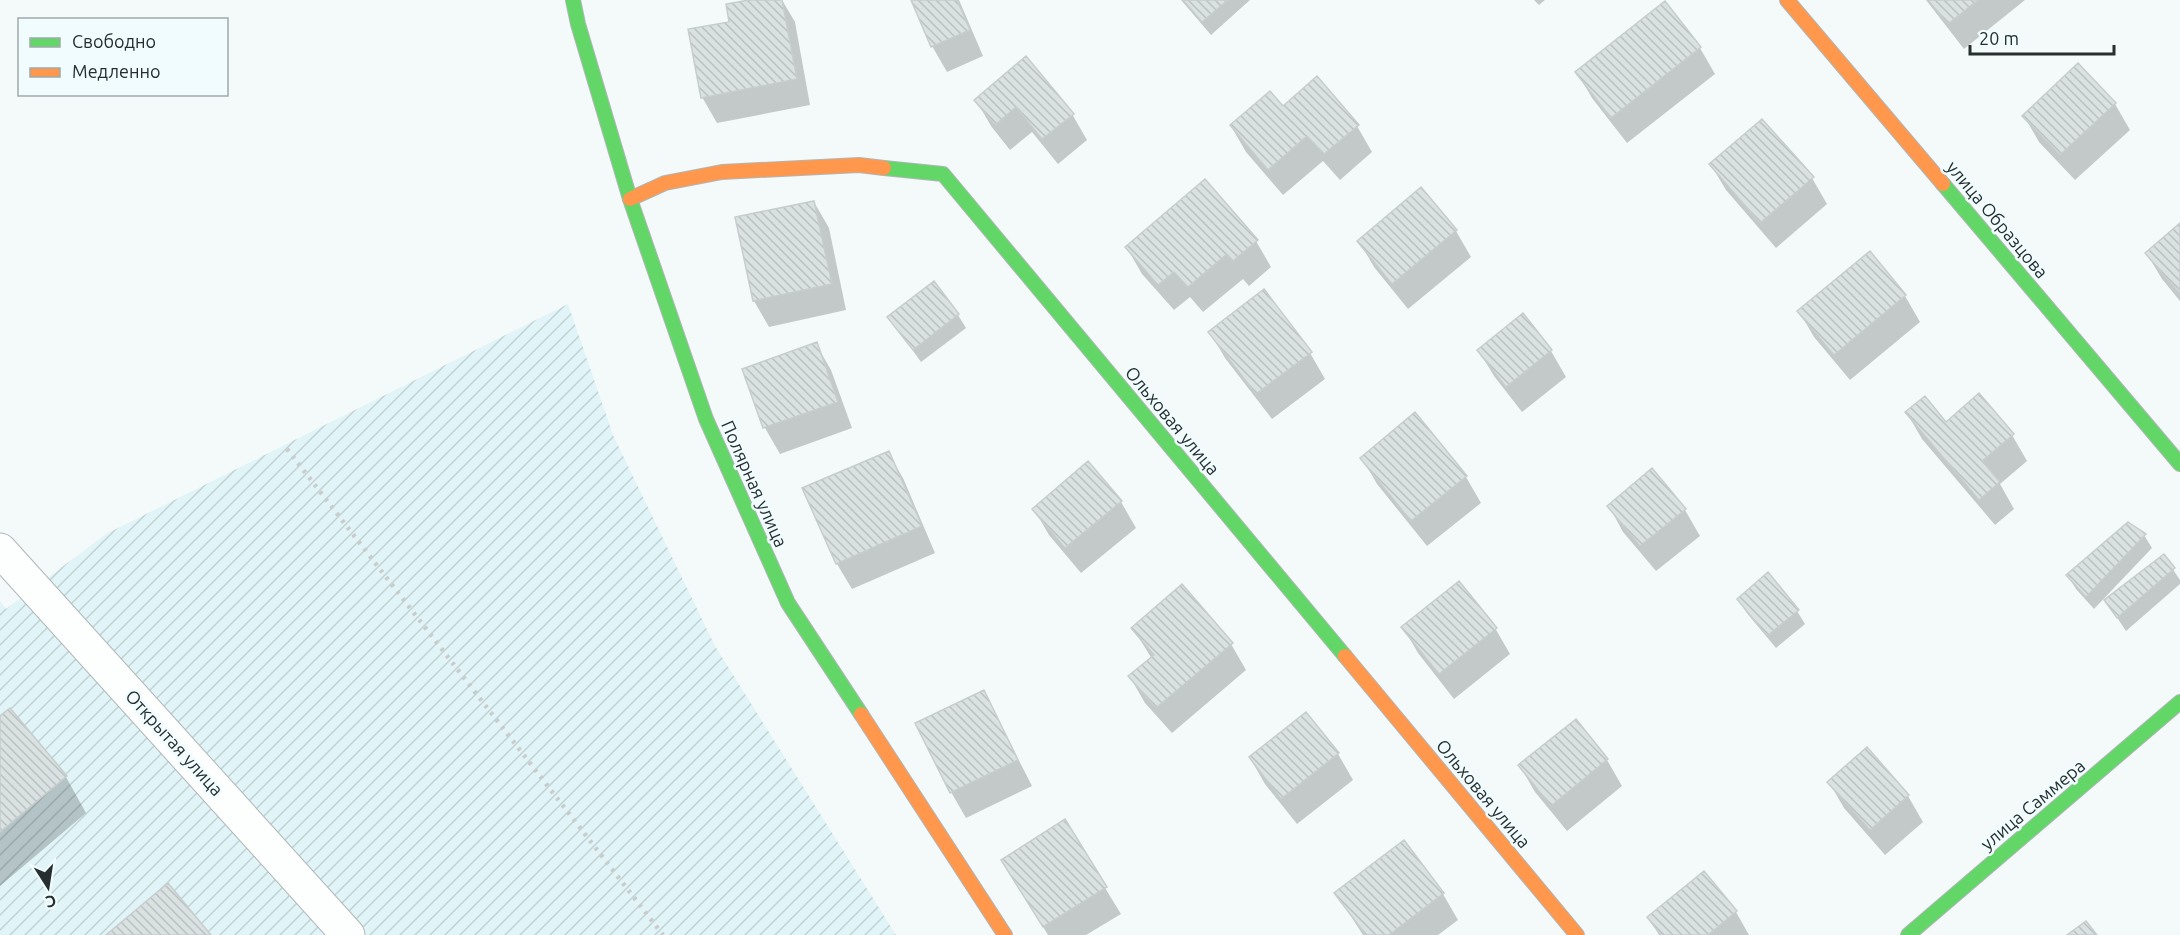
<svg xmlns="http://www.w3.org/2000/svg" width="2180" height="935" font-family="Ubuntu,sans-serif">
  <defs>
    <pattern id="industrial-furrows" width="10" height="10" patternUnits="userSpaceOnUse" patternTransform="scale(1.5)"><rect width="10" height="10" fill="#e1f4f7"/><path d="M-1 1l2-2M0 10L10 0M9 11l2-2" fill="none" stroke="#c1d2d4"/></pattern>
    <pattern id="building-back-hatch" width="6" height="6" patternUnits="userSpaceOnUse" patternTransform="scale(1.5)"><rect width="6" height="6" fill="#dae1e1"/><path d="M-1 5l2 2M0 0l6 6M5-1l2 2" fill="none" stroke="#bbc1c1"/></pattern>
  </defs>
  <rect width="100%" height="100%" fill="#f4fafa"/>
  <!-- industrial -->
  <path fill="url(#industrial-furrows)" d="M568,304L613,435L715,646L896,935H0V601L6,609L106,534Z"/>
  <!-- shadow -->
  <path fill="#0003" d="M757,0H782L795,22L810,105L717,123L702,97L731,24Z
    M912,0H959L983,56L947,72L932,46Z
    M1181,0H1250L1211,35Z
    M1534,0H1545L1539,5Z
    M1926,0H2025L1964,49Z
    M1665,3L1700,48L1715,74L1627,143L1592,98L1577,72Z
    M976,100L1072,114L1087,140L1058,164L1032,132L1010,150L991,126Z
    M2115,104L2130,130L2075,180L2039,142L2024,116Z
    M1283,108L1357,126L1372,152L1340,180L1323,161L1283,195L1246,152L1231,126Z
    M1711,165L1812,178L1827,204L1776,248L1726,190Z
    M814,202L829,228L846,310L769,327L754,301Z
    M2180,225V301L2162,279L2147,254Z
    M1456,231L1471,257L1408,309L1374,267L1359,241Z
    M1256,241L1271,267L1249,286L1243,279L1203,312L1190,297L1174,310L1142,274L1127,248Z
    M1905,296L1920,322L1850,380L1814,337L1799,311Z
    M958,315L966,328L921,362L889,317Z
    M1210,332L1310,353L1325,379L1272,419L1225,358Z
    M816,344L831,370L852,428L780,454L765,428L744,370Z
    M1479,351H1551L1566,377L1522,412L1494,376Z
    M1907,413L1946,424L2012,435L2027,461L2000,484L2014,509L1995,525L1922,439Z
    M888,453L903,478L935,553L852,589L837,564L804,489Z
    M1362,458L1466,477L1481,503L1427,546L1377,484Z
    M1121,502L1136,528L1081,573L1049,535L1034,509Z
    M1609,506L1685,510L1700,536L1656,571L1623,532Z
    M2144,535L2152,548L2094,609L2076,589L2068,576Z
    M2164,556L2180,580V584L2126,631L2114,613Z
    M1739,599L1797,611L1805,624L1776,648L1746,612Z
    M1403,627L1495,628L1510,654L1454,699L1418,653Z
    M1133,628L1231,644L1246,670L1172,733L1145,703L1130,677L1152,659Z
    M984,692L1032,786L966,818L951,792Z
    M0,718L66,777L86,813L0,886Z
    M1576,721L1607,760L1622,786L1567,831L1535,792L1520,766Z
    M1867,749L1908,796L1923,822L1885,855L1844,808L1829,782Z
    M1338,754L1353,780L1297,824L1265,784L1250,758Z
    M1064,821L1121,914L1086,935H1048L1018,886Z
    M1404,842L1443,894L1458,920L1438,935H1363L1336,893Z
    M1704,873L1736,912L1749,935H1659L1649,918Z"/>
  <!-- building -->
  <path fill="url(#building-back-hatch)" stroke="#c7cdcf" stroke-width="1.5" d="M749,0H782L797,79L701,98L688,29L729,22L726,4Z
    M911,0H957L970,30L931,47Z
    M1183,0H1228L1202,22Z
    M1928,0H1978L1948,24Z
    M1665,1L1701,47L1611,118L1575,72Z
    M1026,56L1074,114L1042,139L1016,107L995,125L974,100Z
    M2078,63L2116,103L2060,155L2022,116Z
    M1317,76L1359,125L1324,154L1307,136L1268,170L1230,125L1270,91L1283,106Z
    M1762,119L1814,177L1760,223L1709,164Z
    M1205,179L1258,240L1233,261L1227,254L1188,287L1174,272L1158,285L1125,247Z
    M1421,187L1457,230L1392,284L1357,241Z
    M814,201L832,284L753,301L735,217Z
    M2180,223V294L2145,253Z
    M1870,251L1906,295L1834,355L1797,311Z
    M934,281L959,314L913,350L887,317Z
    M1264,289L1312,352L1256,394L1208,332Z
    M1523,313L1552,350L1506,387L1477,350Z
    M817,342L838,402L763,428L742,369Z
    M1979,393L2014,434L1982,461L2000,482L1979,500L1905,412L1925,396L1946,422Z
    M1415,412L1467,476L1411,521L1360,458Z
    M889,451L922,526L836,564L802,488Z
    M1088,461L1122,501L1065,548L1032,509Z
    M1652,468L1686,509L1640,546L1607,506Z
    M2128,522L2146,534L2086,597L2066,575Z
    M2164,554L2175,568L2117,618L2104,600Z
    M1768,572L1799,610L1767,636L1737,599Z
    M1459,581L1497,628L1439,674L1401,627Z
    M1182,584L1233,643L1156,708L1128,676L1154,655L1131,628Z
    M984,690L1018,760L950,793L915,723Z
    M10,708L67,776L0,832V716Z
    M1306,712L1339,753L1281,799L1249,757Z
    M1576,719L1608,759L1551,806L1518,765Z
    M1867,747L1909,795L1870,830L1827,782Z
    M1065,819L1107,887L1043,927L1001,860Z
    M1404,840L1444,893L1389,935H1366L1334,893Z
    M1704,871L1737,911L1708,935H1661L1647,917Z
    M168,883L211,935H106Z
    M2086,921L2097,935H2067Z"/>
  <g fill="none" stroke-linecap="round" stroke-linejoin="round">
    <!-- street casing -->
    <g stroke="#b0b6b7" stroke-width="35">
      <path id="street" d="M0,550L348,935"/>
    </g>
    <!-- fast casing -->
    <g stroke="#b0b6b7" stroke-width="16">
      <path id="fast" d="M573,0L578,24L630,199L706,419L788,603L861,714
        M884,168L943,174L1345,656
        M1943,184L2180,464
        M1908,935L2180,702"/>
    </g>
    <!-- slow casing -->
    <g stroke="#b0b6b7" stroke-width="16">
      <path id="slow" d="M1787,0L1943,184
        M630,199L665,183L722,172L859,165L884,168
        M1345,656L1577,935
        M861,714L1005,935"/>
    </g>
    <!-- street -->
    <use href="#street" stroke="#fdfefe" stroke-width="33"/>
    <!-- fast -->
    <use href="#fast" stroke="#63d668" stroke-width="14"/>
    <!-- slow -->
    <use href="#slow" stroke="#ff974d" stroke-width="14"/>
    <!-- rail -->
    <path stroke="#cacccc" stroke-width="4.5" stroke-dasharray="3 6" stroke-linecap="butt" d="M287,449L663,935"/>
  </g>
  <g text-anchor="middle" stroke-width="5" stroke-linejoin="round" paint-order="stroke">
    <!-- street labels -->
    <g font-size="18" fill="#262e2f" stroke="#f0fcfe">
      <text transform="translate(1997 220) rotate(50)" y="6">улица Образцова</text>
      <text transform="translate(1172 421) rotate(50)" y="6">Ольховая улица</text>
      <text transform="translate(754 484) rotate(66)" y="6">Полярная улица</text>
      <text transform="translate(174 743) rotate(48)" y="6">Открытая улица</text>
      <text transform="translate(1483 794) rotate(50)" y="6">Ольховая улица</text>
      <text transform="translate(2033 805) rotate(-40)" y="6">улица Саммера</text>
    </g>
  </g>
  <!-- legend -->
  <rect x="18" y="18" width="210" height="78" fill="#f0fcfe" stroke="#9faaab" stroke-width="1.5"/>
  <rect x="30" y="38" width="30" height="9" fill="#63d668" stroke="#9faaab" stroke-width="1.5"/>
  <text x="72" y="48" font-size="18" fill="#262e2f">Свободно</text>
  <rect x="30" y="68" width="30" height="9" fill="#ff974d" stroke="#9faaab" stroke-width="1.5"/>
  <text x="72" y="78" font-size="18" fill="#262e2f">Медленно</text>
  <!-- north arrow -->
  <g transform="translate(48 887) rotate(168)" stroke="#f0fcfe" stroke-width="4.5" paint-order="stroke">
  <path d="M0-4.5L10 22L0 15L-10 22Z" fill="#262e2f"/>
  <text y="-9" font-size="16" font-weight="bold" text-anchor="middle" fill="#262e2f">С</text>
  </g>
  <!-- scale -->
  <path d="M1970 45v9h144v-9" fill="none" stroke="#262e2f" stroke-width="3"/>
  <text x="1979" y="45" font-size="18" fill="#262e2f" stroke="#f0fcfe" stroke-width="4.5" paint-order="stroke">20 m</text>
</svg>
